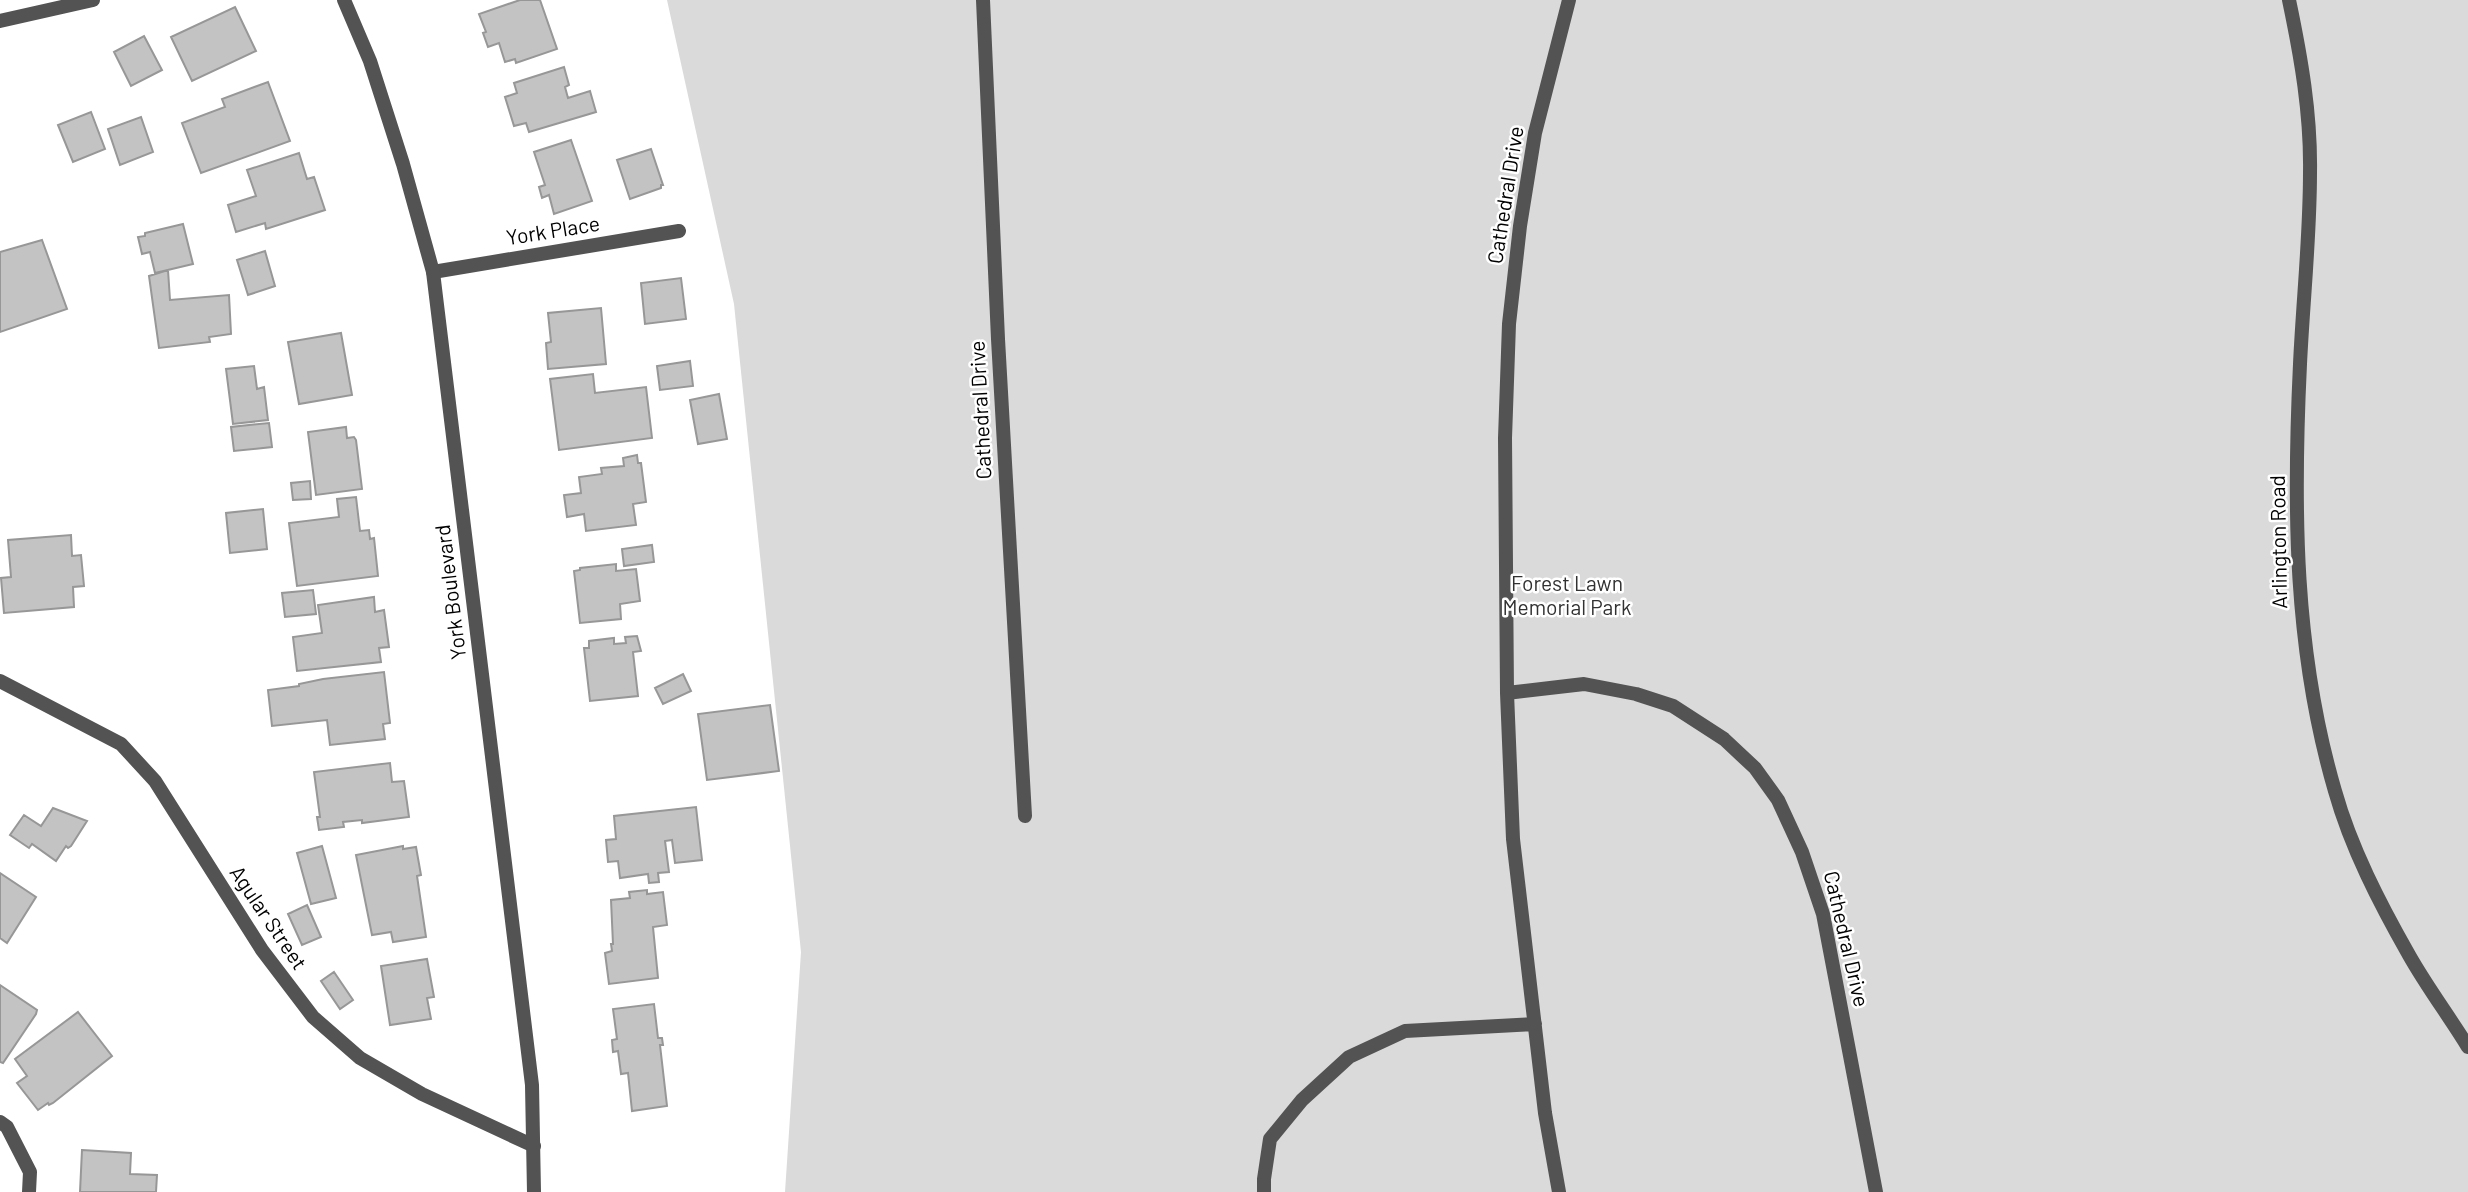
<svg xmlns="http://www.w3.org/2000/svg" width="2468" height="1192" font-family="Barlow,sans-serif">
  <rect width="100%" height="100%" fill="#fff"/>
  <!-- green -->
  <path fill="#dadada" d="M667,0H2468V1192H785L801,952L734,304Z"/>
  <!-- building -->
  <path fill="#c3c3c3" stroke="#979797" stroke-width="2" d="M520,0H540L557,49L516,63L515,59L505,62L499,43L488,47L483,33L486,32L479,14Z
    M235,7L256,51L192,81L171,37Z
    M144,36L162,70L131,86L114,52Z
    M564,67L569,85L565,87L568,98L590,91L596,112L529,132L526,123L514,126L505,97L517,93L514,83Z
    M268,82L290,141L201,173L182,123L225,107L222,99Z
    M91,112L105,149L73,162L58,125Z
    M141,117L153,152L120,165L108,129Z
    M571,140L592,201L554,214L549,195L542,198L539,187L545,185L534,152Z
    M651,149L663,185H661V188L630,199L617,160Z
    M299,153L307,179L314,177L325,210L266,229L265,223L236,232L228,205L256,196L247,170Z
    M183,224L193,264L155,273L150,252L142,254L138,237L145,236V233Z
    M42,240L67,309L0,332V252Z
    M265,251L275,286L248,295L237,260Z
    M168,270L170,300L229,295L231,334L209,337L210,342L159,348L149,276Z
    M681,278L686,319L645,324L641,283Z
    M601,308L606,364L548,369L546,343L551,342L548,313Z
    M341,333L352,395L299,404L288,342Z
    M690,361L693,386L660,390L657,366Z
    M254,366L257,389L264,387L268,420L233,424L226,369Z
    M593,374L595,393L646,387L652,438L559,450L550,379Z
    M719,394L727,439L698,444L690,400Z
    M269,423L272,447L234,451L231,427Z
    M346,427L347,438L354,437L356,440L362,489L316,495L308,432Z
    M637,455L638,463H641L646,502L633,504L636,525L586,531L584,514L567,517L564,495L581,493L579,477L602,474L601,468L624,466L623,458Z
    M310,481L311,499L293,500L291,483Z
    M356,497L360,531L369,530L370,539L374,538L378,576L297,586L289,523L339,517L337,499Z
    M263,509L267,549L230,553L226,513Z
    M71,535L72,556L81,555L84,586L73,587L74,607L4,613L1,578L11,577L8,540Z
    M652,545L654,562L624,566L622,549Z
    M616,564V571L636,569L640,601L620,604L621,619L580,623L574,571L580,570V568Z
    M313,590L316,614L285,617L282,593Z
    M374,597L375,612L384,610L389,647L379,648L381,662L297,671L293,637L322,633L318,605Z
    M637,636L641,651L633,652L638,696L590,701L584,648H589V641L614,638V644L626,643L625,637Z
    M384,672L390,723L383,724L385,739L330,745L327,720L272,726L268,690L299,686V684L323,679Z
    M683,674L691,691L663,704L655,688Z
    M770,705L779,771L707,780L698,714Z
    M390,763L392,782L404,781L409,817L362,823V820L343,822L344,827L319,830L317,817H320L314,772Z
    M696,807L702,860L675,863L672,840L665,841L669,872L658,873L659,882L649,883L648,874L620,878L618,861L608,862L606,840L616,839L614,816Z
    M53,808L87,821L71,846L68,848L66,846L56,861L32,844L29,848L10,835L24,815L41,826Z
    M322,846L336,898L311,904L297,853Z
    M403,846V849L416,847L421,875L417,876L426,937L393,942L391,932L372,935L356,855Z
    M0,873L36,897L7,943L0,938Z
    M647,890V894L663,892L667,925L653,927L658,978L609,984L605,953L612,951L611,944H613L611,900L630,898L629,892Z
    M307,905L321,937L302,945L288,914Z
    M427,959L434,997L427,998L431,1019L390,1025L381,966Z
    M334,972L353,1000L340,1009L321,981Z
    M0,985L37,1010L36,1014L3,1063L0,1062Z
    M654,1004L658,1038H662L663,1045H660L667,1106L632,1111L628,1073L621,1074L618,1051L613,1052L612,1040L617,1039L613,1009Z
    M78,1012L112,1056L53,1103L49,1105L48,1103L38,1110L17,1083L27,1076L15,1059Z
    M82,1150L131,1153L130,1174L157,1175L156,1192H80Z"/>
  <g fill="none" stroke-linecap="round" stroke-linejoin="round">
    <!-- service -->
    <path stroke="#535353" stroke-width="14" d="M983,0L998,339L1025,816
      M2289,0C2301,57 2311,114 2310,173C2310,237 2303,300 2300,364C2293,509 2294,651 2335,791C2351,848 2380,904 2409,955C2427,987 2449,1016 2468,1047
      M1507,693L1584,684L1636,694L1673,706L1724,739L1755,768L1778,800L1802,852L1823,914L1876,1192
      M1264,1192V1179L1270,1139L1302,1100L1349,1057L1405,1031L1535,1024
      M1559,1192L1545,1113L1513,839L1507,693L1505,438L1509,324L1520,226L1535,133L1569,0"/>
    <!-- minor -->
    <path stroke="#535353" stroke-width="14" d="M0,21L93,0
      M433,272L679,231
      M0,681L121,744L155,781L262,950L313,1017L360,1058L422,1094L534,1146
      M0,1122L7,1127L30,1172L29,1192"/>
    <!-- tertiary -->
    <path stroke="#535353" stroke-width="14" d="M344,0L370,61L403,164L433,272L532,1085L534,1192"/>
  </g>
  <g text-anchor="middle" stroke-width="5" stroke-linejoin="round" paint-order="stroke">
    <!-- street labels -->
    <g font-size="21" fill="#000" stroke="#fff">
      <text transform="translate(1506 195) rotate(-81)" y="7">Cathedral Drive</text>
      <text transform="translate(553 231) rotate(-9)" y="7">York Place</text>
      <text transform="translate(981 410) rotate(-93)" y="7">Cathedral Drive</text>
      <text transform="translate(2279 542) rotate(-91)" y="7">Arlington Road</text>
      <text transform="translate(451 592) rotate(-97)" y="7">York Boulevard</text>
      <text transform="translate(268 918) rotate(56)" y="7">Agular Street</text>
      <text transform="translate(1846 939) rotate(77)" y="7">Cathedral Drive</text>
    </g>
    <!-- park labels -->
    <g font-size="21" fill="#313131" stroke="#fff">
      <text x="1567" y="591">Forest Lawn<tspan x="1567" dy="24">Memorial Park</tspan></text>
    </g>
  </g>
</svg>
